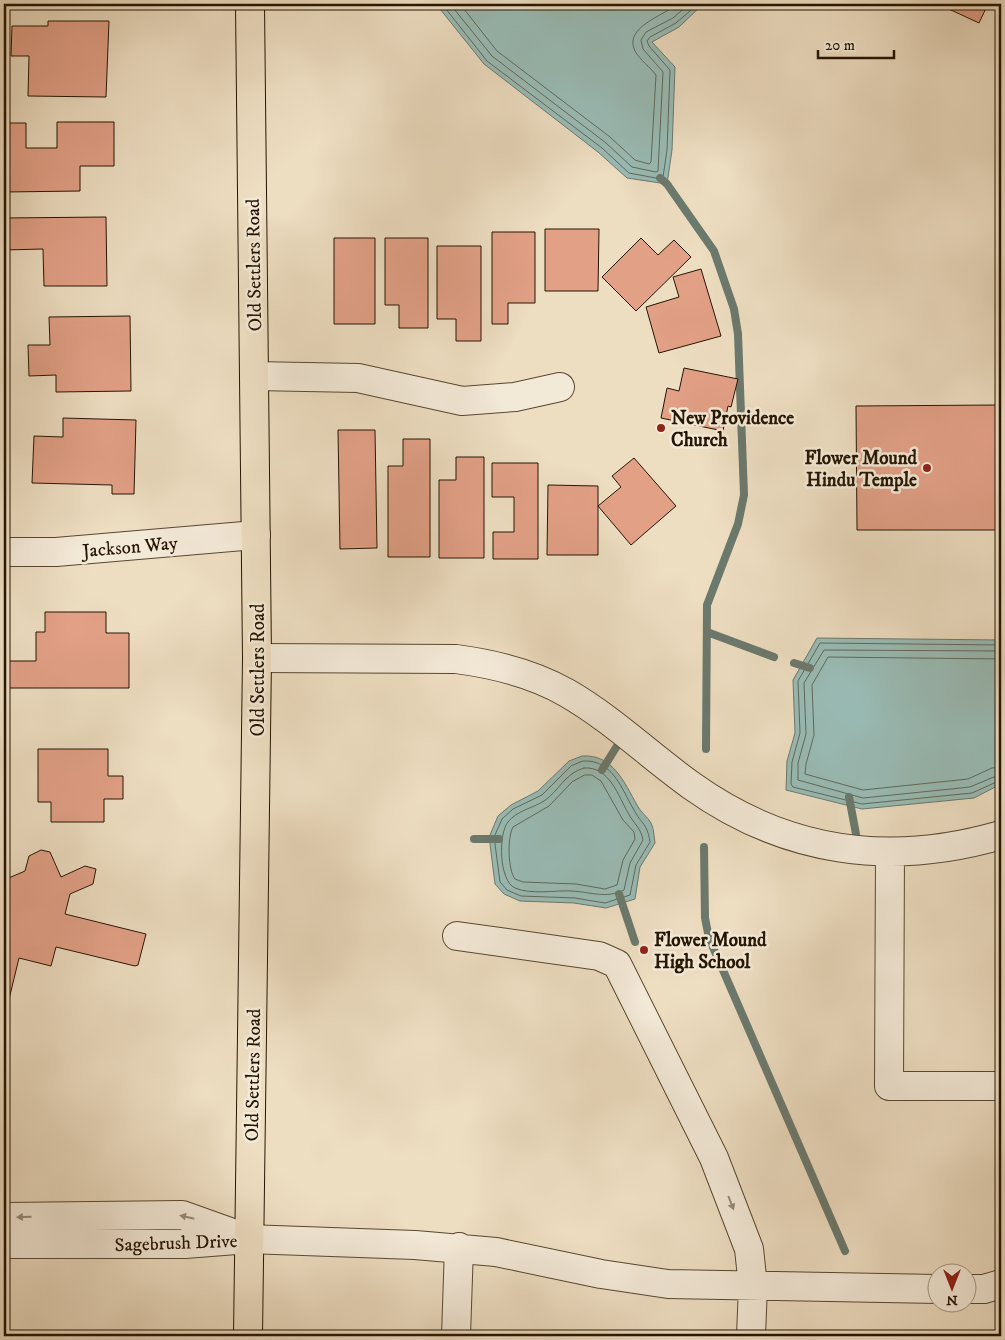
<svg xmlns="http://www.w3.org/2000/svg" width="1005" height="1340" font-family="'IM FELL DW Pica',serif">
  <rect width="100%" height="100%" fill="#edddc1"/>
  <filter id="stains"><feTurbulence type="fractalNoise" baseFrequency=".004" numOctaves="4"/><feColorMatrix values="0 0 0 0 .2 0 0 0 0 .09 0 0 0 0 .02 0 0 0 .5 -.17"/></filter>
  <radialGradient id="worn" r=".72"><stop offset=".6" stop-color="#630" stop-opacity="0"/><stop offset="1" stop-color="#630" stop-opacity=".3"/></radialGradient>
  <!-- water -->
  <path fill="#99bbb5" stroke="#6b796d" d="M436,4H703L679,27L652,42L675,67L672,150L667,184L627,178L598,152L484,64Z
    M817,638L1001,640V784L974,798L862,809L786,790L787,761L795,733L793,680Z
    M582,756C613,754 624,782 637,805C640,812 648,817 651,823C654,829 654,837 655,843L640,867L635,899L606,908L574,903L520,901L504,894L495,884L490,844V835L498,816L511,805L538,791L569,761Z"/>
  <g fill="none" stroke-linecap="round" stroke-linejoin="round">
    <!-- shore -->
    <path stroke="#5f685c" stroke-width="1" d="M442,4L487,61L602,148L629,173L661,179L663,177L667,150L670,70L649,46L647,41L650,37L676,23L698,4
      M450,4L492,56L606,143L632,167L656,172L658,171L663,72L643,49L641,40L646,32L673,18L689,4
      M460,4L497,51L610,137L635,160L649,164L651,162L656,75C650,67 640,60 635,51C623,27 664,16 677,4
      M1001,645L820,643L798,681L800,733L792,762L791,784L793,787L862,804L972,793L1001,780
      M1001,651L824,650L804,683L806,734L798,763V780L863,798L970,787L1001,774
      M1001,659L828,657L812,685L814,735L806,764L805,774L863,790L968,779L992,768L1001,767
      M583,761C613,759 622,790 634,810C642,825 647,823 650,842L636,865L630,895L605,903L575,898L521,896L507,890L500,882L495,844V835L502,819L513,809L542,795L571,766Z
      M584,768C609,766 618,795 628,813C634,824 641,828 643,840L630,863L624,890C606,899 591,892 572,891C555,890 531,895 515,888C499,881 498,834 508,822C516,811 533,808 544,801C559,791 565,773 584,768Z
      M585,775H592L601,781L623,820L634,832L635,839L623,860L617,885L605,889L576,884L523,882L515,879C508,870 507,838 513,827L549,806L572,782Z"/>
    <!-- stream -->
    <path stroke="#6b796d" stroke-width="8" d="M660,178L667,184L714,251L734,309L738,334L744,495L738,524L707,605L706,749
      M707,632L774,657
      M794,663L810,668
      M602,770L617,746
      M849,797L856,834
      M474,839H499
      M704,847L705,918L709,938L845,1251
      M619,894L635,942"/>
  </g>
  <!-- building -->
  <path fill="#e2a087" stroke="#251602" d="M938,4H988L979,23Z
    M48,21H109L106,97L28,96L29,56H11L12,26H48Z
    M57,122H114V166H80V191L4,192V123H26V148H57Z
    M106,217L107,286H44L43,249L4,250V218Z
    M545,229H599L598,291H545Z
    M492,232H535V303H508V324H492Z
    M334,238H375V324H334Z
    M385,238H428V328H399V305H385Z
    M641,238L658,255L674,240L691,257L636,311L602,277Z
    M437,246H481V341H456V319H437Z
    M701,269L721,336L659,353L646,307L679,297L673,277Z
    M130,316L131,391L56,392V375L29,376L28,345H50L49,317Z
    M684,368L738,379L731,407L728,406L723,431L661,418L667,388L679,391Z
    M997,405V530H857L856,406Z
    M63,418L136,420L134,494H112V485L32,483L34,436L63,437Z
    M338,430H375L377,548L340,549Z
    M403,439H430V557H388V466H403Z
    M456,457H484V558H439V480H456Z
    M634,458L676,506L631,545L598,506L621,487L612,476Z
    M492,463H538V559H493V532H514V497H492Z
    M548,485L598,486V555H547Z
    M45,612H106V633H129V688H4V661H36V632H45Z
    M38,749H108V776H123V799H104V822H51V802H38Z
    M41,850L50,852L61,877L85,866L96,869L93,884L70,894L65,914L146,934L138,965L135,966L56,947L51,966L19,958L4,1020V880L25,871L29,856Z
    M4,1332H46V1336H4Z"/>
  <g fill="none" stroke-linecap="round" stroke-linejoin="round">
    <!-- minor casing -->
    <g stroke="#574832" stroke-width="30">
      <path id="minor" d="M254,376L358,378L462,401L515,397L560,387
        M4,552H56L256,535
        M257,658L456,659C494,664 534,674 567,693C612,719 650,756 692,786C786,853 891,867 1001,835
        M890,852L889,1086H1001
        M457,936L599,956L617,964L714,1158L749,1249L753,1286L751,1336
        M4,1217L182,1215L238,1235
        M4,1244H185L249,1239L415,1245L496,1252L601,1274L668,1284L938,1289
        M968,1289H984L1001,1284
        M456,1336L459,1247"/>
    </g>
    <!-- major casing -->
    <g stroke="#251602" stroke-width="30">
      <path id="major" d="M248,1336L257,658L250,4"/>
    </g>
    <!-- minor -->
    <use href="#minor" stroke="#f3e9d7" stroke-width="28"/>
    <!-- major -->
    <use href="#major" stroke="#edddc1" stroke-width="28"/>
  </g>
  <!-- one-way arrows -->
  <defs><path id="oneway-solid" d="M-6-.8H1V-3.2L6.5 0L1 3.2V.8H-6Z" transform="scale(1.25)"/></defs>
  <g fill="#968a77">
    <use href="#oneway-solid" transform="translate(731 1203) rotate(69)"/>
    <use href="#oneway-solid" transform="translate(24 1217) rotate(179)"/>
    <use href="#oneway-solid" transform="translate(187 1217) rotate(-167)"/>
  </g>
  <!-- markers -->
  <g fill="#8f2418" stroke="#f3e9d7" stroke-width="2">
    <circle cx="661" cy="428" r="5"/>
    <circle cx="927" cy="468" r="5"/>
    <circle cx="644" cy="950" r="5"/>
  </g>
  <g text-anchor="middle" stroke-width="5" stroke-linejoin="round" paint-order="stroke">
    <!-- street labels -->
    <g font-size="19" fill="#251602" stroke="#f3e9d7">
      <text transform="translate(253 265) rotate(-91)" y="7">Old Settlers Road</text>
      <text transform="translate(130 546) rotate(-5)" y="7">Jackson Way</text>
      <text transform="translate(257 670) rotate(-90)" y="7">Old Settlers Road</text>
      <text transform="translate(252 1075) rotate(-89)" y="7">Old Settlers Road</text>
      <text transform="translate(176 1242) rotate(-2)" y="7">Sagebrush Drive</text>
    </g>
    <!-- poi labels -->
    <g font-size="19" font-weight="bold" fill="#251602" stroke="#f3e9d7" text-anchor="start">
      <text x="671" y="424">New Providence<tspan x="671" dy="22">Church</tspan></text>
      <text x="917" y="464" text-anchor="end">Flower Mound<tspan x="917" dy="22">Hindu Temple</tspan></text>
      <text x="654" y="946">Flower Mound<tspan x="654" dy="22">High School</tspan></text>
    </g>
  </g>
  <!-- margin -->
  <rect width="1005" height="1340" fill="none" stroke="#edddc1" stroke-width="20"/>
  <rect x="5" y="5" width="995" height="1330" fill="none" stroke="#251602" stroke-width="2.5"/>
  <rect x="10" y="10" width="985" height="1320" fill="none" stroke="#251602"/>
  <!-- north arrow -->
  <g transform="translate(952 1288) rotate(180)"><circle r="24" fill="#f3e9d7" stroke="#a19582"/>
  <path d="M0-4L9 19L0 12L-9 19Z" fill="#8f2418"/>
  <text y="-8" font-size="14" font-weight="bold" text-anchor="middle" fill="#251602">N</text>
  </g>
  <!-- scale -->
  <path d="M818 50v8h76v-8" fill="none" stroke="#251602" stroke-width="2.5"/>
  <text x="825" y="50" font-size="15" fill="#251602" stroke="#f3e9d7" stroke-width="4" paint-order="stroke">20 m</text>
  <rect width="100%" height="100%" filter="url(#stains)"/>
  <rect width="100%" height="100%" fill="url(#worn)"/>
</svg>
